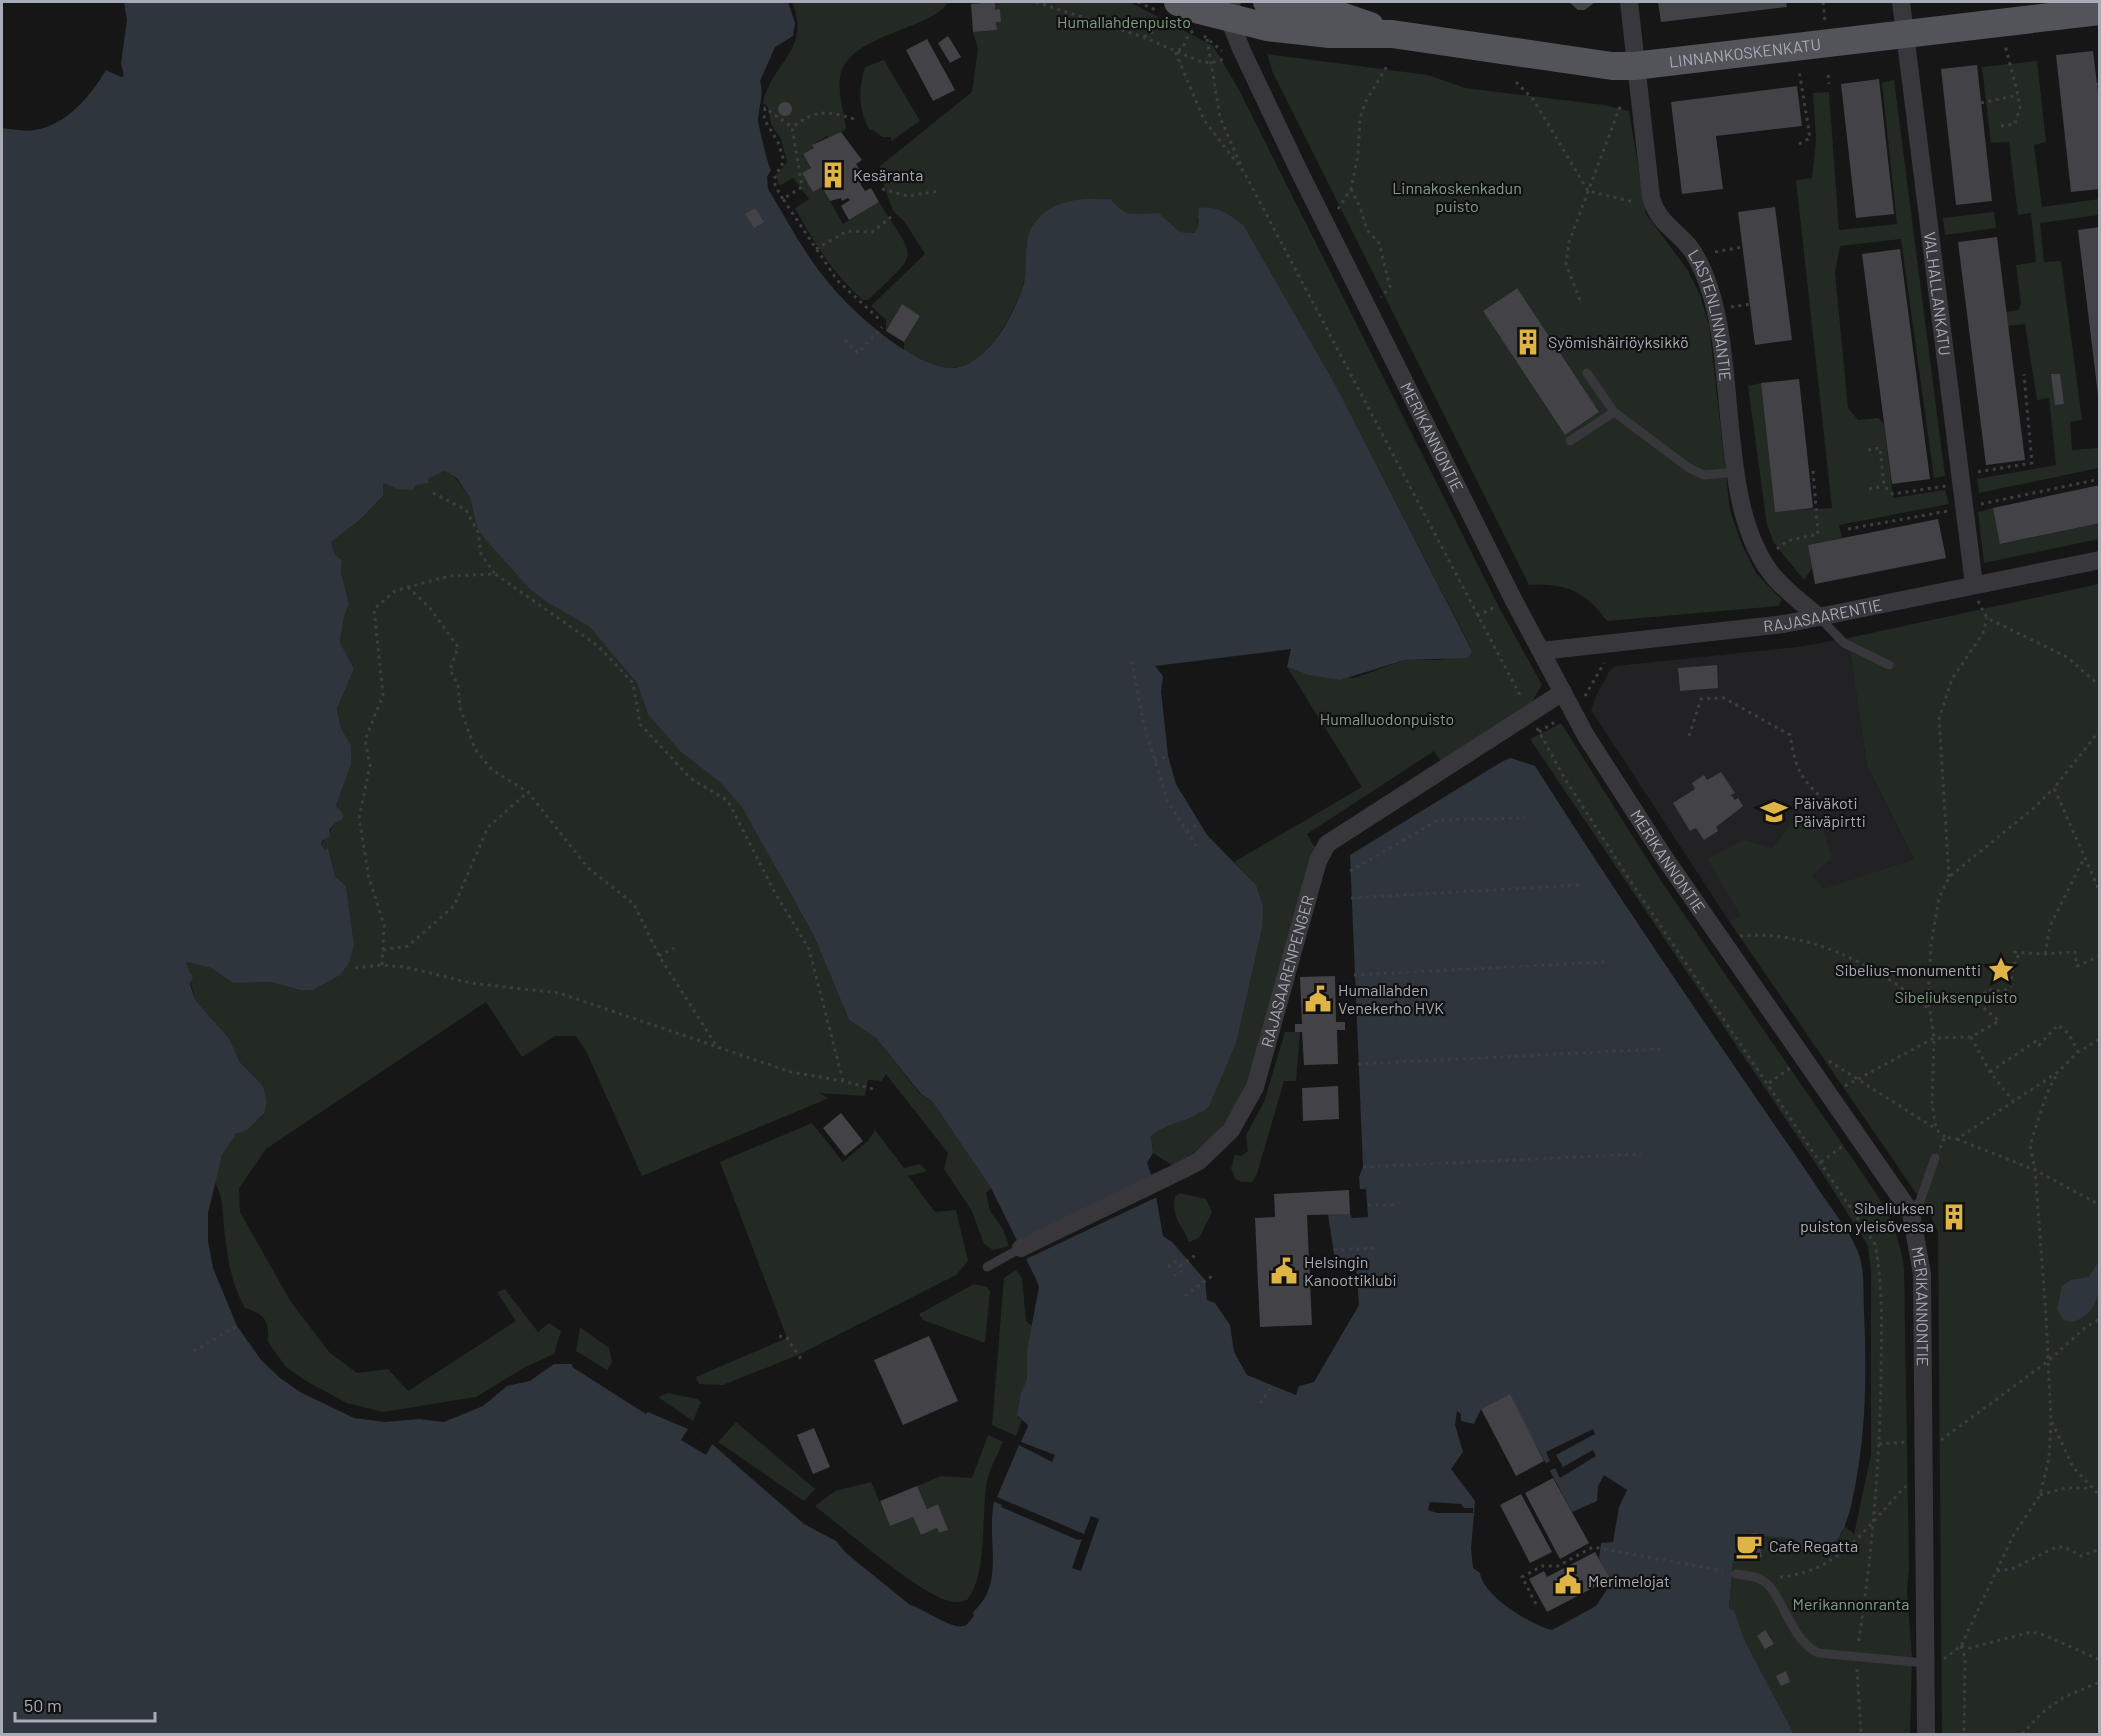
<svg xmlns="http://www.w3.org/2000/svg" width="2101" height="1736" font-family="Barlow,sans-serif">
  <rect width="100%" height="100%" fill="#161617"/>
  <!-- built -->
  <path fill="#222224" d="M1848,638L1867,766L1914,859L1729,921L1591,710L1596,696L1610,670L1616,666L1797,647Z"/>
  <!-- green -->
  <path fill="#222a23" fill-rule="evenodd" d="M792,2H948C933,30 845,34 840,78C838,94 844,113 846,129L829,139L827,136L813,144L814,148L803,155L811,168L802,173L813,192L822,187L843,224L879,202C917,263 921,249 868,300H863C833,274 814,243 795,208L809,199L793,178L779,186L776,175L787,162L781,139L771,124L768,107L763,103C771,63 812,50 792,2Z
    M995,2H1130L1213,46L1238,88L1500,609L1542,685L1531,703L1441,761L1434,751L1307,834L1316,849L1246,1086C1227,1127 1210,1141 1175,1167L1153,1153L1151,1136L1161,1127L1201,1113L1256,885L1234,862L1362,787L1287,667L1308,675L1354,678L1405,660H1440L1472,650L1335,384L1244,226L1197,219L1198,227L1194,233L1180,232L1159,213C1135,213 1127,220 1111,199C1061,195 1059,211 1026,244C1027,257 1027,272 1023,285C1014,313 987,367 952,368C936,368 918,357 904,351V342L920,316L902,305L886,331V320L871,306L925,254L904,221L893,211L879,171L880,166L972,92L978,49L973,32L997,30L996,22H1001L1000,10H995Z
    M1267,54L1428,75L1465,88L1604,105L1629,111L1646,214L1687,269L1700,295L1709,325L1730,511L1742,545L1756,573L1782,600L1778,606L1607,621C1585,591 1566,583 1529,585L1273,73ZM1516,288L1599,412L1565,435L1483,311Z
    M884,60L920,121L891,141V137H882L872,129L870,131C858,108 858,92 865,67Z
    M2037,61L2046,142L2034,145L2042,207L2099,199V215L2040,223L2044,262L2061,261L2082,420L2070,422L2072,450L2099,448V468L1979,493L1977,479L2056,465L2049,398L2037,400L2025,324L2008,326L2006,312L2018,310L2021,304L2016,265L2036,262L2031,213L2018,215L2009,142L1991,143L1982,67Z
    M1894,80L1945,476L1934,478L1901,239L1840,246L1835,273L1848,408L1858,420L1878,418L1884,424L1893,498L1945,490L1949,504L1839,525L1842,538L1808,545L1812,568L1804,580L1774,543L1767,525L1748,386L1761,383L1775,511L1832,508L1796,180L1812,178L1816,140L1813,93L1829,92L1839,230L1897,224L1882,83Z
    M1994,212L1996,228L1945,235L1943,218Z
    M445,471L452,473L470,498L477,527L603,636L739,788L783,881L814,936L849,1020L876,1038L920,1094L932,1101L991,1188L986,1193L990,1211L1003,1229L1009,1246L993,1250L984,1244L972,1211L944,1169L948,1153L886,1074L882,1081L868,1080L865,1096L818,1093L829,1098L642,1176L586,1051L576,1036H555L522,1057L486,1002L266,1149L239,1188L240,1212L291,1302L330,1353L357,1373L388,1369L408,1391L516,1321L497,1292L505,1289L538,1332L549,1323L561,1331L554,1354L525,1367L476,1397L383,1412L347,1403L306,1381L286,1367L268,1342C269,1320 266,1315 245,1308C232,1285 228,1262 225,1235C222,1215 225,1199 214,1181C220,1166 222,1143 237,1134C248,1127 256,1123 265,1114L267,1101L263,1086L240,1062L229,1038L195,1000L186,962L211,968L233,983L272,982L300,990L354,944L346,886L335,876L328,848L325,850L321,845L335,823L342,820L336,806L351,765V745L341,728L337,709L354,669L340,642L344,617L349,604L341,572L342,560L335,555L331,542L361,519L383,496V482C405,492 407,485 429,482L428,479Z
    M1993,508L2001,544L2099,523V539L1984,563L1978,512Z
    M2099,584V1734H1942L1938,1232L1929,1212L1729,921L1741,916L1707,859L1744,840L1772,848L1794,821H1821L1832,859L1812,875L1823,889L1914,859L1867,766L1848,638Z
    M1561,723L1663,884L1874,1190C1890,1215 1900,1239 1904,1268L1909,1568L1907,1590L1912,1658L1910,1734H1794L1744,1639L1734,1610L1729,1608L1733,1561L1741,1557L1737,1536C1757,1532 1776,1534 1796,1540L1801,1550L1841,1535L1844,1526L1854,1534L1871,1455V1272L1868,1246L1826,1179L1530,739Z
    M1285,1032H1300L1296,1081H1284L1257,1174L1252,1182H1242L1235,1179L1231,1168L1235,1155L1241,1156L1248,1151L1246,1135L1264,1102Z
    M812,1123L843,1162L868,1141L875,1130L904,1168L920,1164L927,1171L908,1176L935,1212L956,1210L968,1261L956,1275L798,1355L723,1385L699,1384L696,1377L787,1338L720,1162Z
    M1179,1193L1206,1199L1212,1212L1199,1238L1189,1242C1182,1223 1171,1219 1175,1197Z
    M1016,1270L1022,1278L1026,1321L1032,1326L1027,1350V1381L1021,1392L1018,1418L1022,1420L1016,1436L992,1425L1004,1278Z
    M974,1284L987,1287L990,1291L985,1343L923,1320L919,1314Z
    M580,1327L609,1348L612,1362L607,1370L576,1351Z
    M668,1393L697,1399L701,1402L693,1421L658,1397Z
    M736,1422L815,1489L804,1501L718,1442Z
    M988,1435L1003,1442C998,1454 990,1468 987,1481C981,1515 988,1574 967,1600C963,1601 958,1603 954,1602C924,1599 843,1527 815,1506L835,1491L871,1482L890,1526L913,1517L921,1535L937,1528L939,1533L948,1530L938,1504L927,1509L917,1486L941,1476L972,1478Z"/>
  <!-- water -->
  <path fill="#2f353c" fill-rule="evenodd" d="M124,2H788L795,23L793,36L775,47L760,81C764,94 759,106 758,119C758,124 768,166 771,170L767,177L768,189C786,218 802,250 824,277C847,308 911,366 951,368C973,369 996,342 1006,324C1013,312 1020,296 1024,283C1029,262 1021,239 1036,221C1053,199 1086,197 1111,199C1127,220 1136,213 1159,213L1180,232L1194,233L1198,227L1199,208C1218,205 1230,215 1244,226L1335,384L1472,651L1468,658L1405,660L1340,680L1308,675L1287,667L1291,649L1155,666L1163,676L1161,691L1168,756L1176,784L1207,835L1256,885L1263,906L1262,928L1236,1043L1209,1106C1193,1122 1168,1121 1151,1136L1153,1153L1147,1163L1153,1179L1163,1236L1172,1242L1205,1280L1207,1300L1215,1303L1230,1325L1234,1352L1247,1375L1296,1395L1299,1386L1314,1382L1359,1305L1356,1264L1352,1260L1341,1258L1334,1254L1328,1214H1350L1352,1218L1368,1217L1366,1189H1360L1359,1177L1363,1167L1350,855L1503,761L1511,758L1535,766C1609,883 1687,997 1765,1111C1785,1140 1805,1169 1825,1199C1837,1217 1854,1237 1860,1258C1865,1276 1863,1295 1864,1313C1867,1379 1866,1441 1851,1506C1845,1531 1832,1561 1801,1550L1796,1540C1783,1536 1771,1538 1758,1535L1757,1532L1737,1536L1741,1557L1733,1562L1729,1608L1734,1610L1744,1639L1794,1734H2V128C12,129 24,132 35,130C67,125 91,95 106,70L121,77L124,76L121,63L127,20ZM445,471L457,478L470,498L477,527L485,539L529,588L544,600L590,627L637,683L648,714L680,751L721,783L742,807L814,936L849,1020L876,1038L921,1094L932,1101L991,1188L1036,1279L1039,1287L1027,1350V1380L1021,1392L1017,1415L1028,1426C1017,1449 999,1478 994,1502C986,1540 1006,1583 973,1612L974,1616C971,1619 968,1625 964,1626C952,1630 923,1608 910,1605L846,1553L836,1541L804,1524L712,1444L688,1429L648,1412L646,1414L572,1367V1364H554L530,1381L507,1386L483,1406L444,1422L419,1419L385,1422L354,1418L300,1392L280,1378L261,1360L237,1326L213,1268L208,1241V1213L222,1155L236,1134L247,1130L265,1113L267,1101L263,1086L240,1062L229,1038L195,1000L190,984L193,976L189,972L186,962L211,968L233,983L271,982L300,990H313L340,975L349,963L354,944L346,886L335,876L328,848L325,850L321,845L322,841L330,836L329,830L335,823L342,820L343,814L336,806L351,765V745L341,728L337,709L354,669L340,642L344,617L349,604L341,572L342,560L335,555L331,542L361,519L383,496V483L398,489L413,490L416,485L429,483L428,479ZM1509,1395L1572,1512L1597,1501L1598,1486L1604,1475L1627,1490L1619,1507L1613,1542L1601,1543L1599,1558L1610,1585L1596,1606L1552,1630C1531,1625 1483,1596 1480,1573L1473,1568L1471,1549L1475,1501L1451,1469L1463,1452L1455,1425L1457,1411L1461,1414V1421L1474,1424L1481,1409Z
    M2099,1261C2100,1288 2101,1312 2073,1322L2063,1320L2057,1309L2062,1286L2071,1280L2089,1277Z"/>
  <!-- pier -->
  <path fill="#161617" d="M1156,1191L1157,1197L1024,1260L1015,1243Z
    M1022,1420L1028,1425L1021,1442L1055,1455L1052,1462L1019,1445L997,1497L1084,1534L1091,1516L1099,1519L1081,1571L1072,1568L1082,1539L1078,1540L1001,1507L1002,1505L991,1500L1024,1425L1021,1423Z
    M688,1429L712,1444L706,1455L681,1440Z
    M1593,1429L1595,1434L1556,1455L1563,1467L1593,1450L1596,1456L1560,1478L1555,1468L1549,1471L1545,1464L1550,1461L1546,1452Z
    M1430,1502L1461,1504L1464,1508H1473V1513H1437L1428,1510Z"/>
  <!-- building -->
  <path fill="#434347" d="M995,2V10L1000,9L1001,22H996L997,30L973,32L971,4Z
    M1569,2H1595L1585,10H1578Z
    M1658,2H1786L1787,7L1661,22Z
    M948,36L961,57L950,63L938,43Z
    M927,39L955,90L933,101L906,50Z
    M2093,51L2100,109V189L2071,192L2056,55Z
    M1977,65L1992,201L1956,205L1941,69Z
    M1879,79L1894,214L1856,218L1841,84Z
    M1797,86L1802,126L1716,136L1723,189L1682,194L1671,102Z
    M778 109a7 7 0 1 1 14 0a7 7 0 1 1-14 0Z
    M841,132L862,160L856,164L864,177L860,180L861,185L865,191L871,188L879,202L849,220L841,206L850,200L848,198L842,201L841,198L830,201L822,187L813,192L802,173L811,168L803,154L814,148L812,145Z
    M1775,207L1792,340L1755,345L1738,212Z
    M755,208L764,222L754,228L745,214Z
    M2100,227V395H2098L2078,230Z
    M1997,237L2025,460L1986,465L1958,242Z
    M1900,249L1930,479L1892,484L1862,254Z
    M1517,288L1599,412L1565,435L1483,311Z
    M902,304L920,316L904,342L886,331Z
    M2051,374H2060L2064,404L2055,405Z
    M1799,379L1813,508L1775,512L1761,383Z
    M2100,485V523L2000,544L1993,508Z
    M1938,519L1946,558L1815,584L1808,545Z
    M1717,665L1718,688L1680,691L1678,668Z
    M1721,772L1735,793L1731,795L1735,800L1738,798L1743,806L1716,827L1718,831L1704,840L1696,828L1690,831L1673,803L1695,789L1692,783L1704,775L1707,780Z
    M1335,976L1336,1022H1345V1030H1337L1338,1064L1304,1065L1302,1032H1295V1024H1302L1300,977Z
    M1338,1086L1339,1119L1303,1121L1302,1088Z
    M841,1113L863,1141L845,1156L823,1128Z
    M1349,1190L1350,1214L1307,1215L1312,1325L1260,1327L1255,1218L1275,1217L1274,1194Z
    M1951,1206L1958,1207L1957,1227H1950Z
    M929,1336L958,1401L903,1425L874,1360Z
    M1510,1394L1544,1461L1516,1476L1481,1409Z
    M814,1428L830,1467L813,1474L797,1435Z
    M1553,1478L1589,1543L1560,1559L1525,1493Z
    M917,1486L927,1509L938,1504L948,1530L939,1533L937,1528L921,1535L913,1517L890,1526L880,1501Z
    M1521,1494L1552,1552L1530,1563L1500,1505Z
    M1757,1532L1762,1557L1742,1561L1737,1536Z
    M1595,1552L1610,1579L1547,1612L1529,1579L1544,1571L1547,1577Z
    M1765,1630L1774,1644L1765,1649L1757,1636Z
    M1786,1671L1790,1682L1781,1686L1776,1676Z"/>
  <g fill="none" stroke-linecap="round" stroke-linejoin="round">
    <!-- path -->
    <path stroke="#3d3e43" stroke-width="3" stroke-dasharray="3 4.5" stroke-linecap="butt" d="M1036,2L1143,37L1199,61L1211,63L1227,58
      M1138,2L1156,10
      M1823,2L1825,21
      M1193,31L1189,34L1182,49L1175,51L1204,120L1244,172L1522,699
      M1204,36L1222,51
      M1144,37L1166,23
      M1207,39L1220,117L1242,168
      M1828,75L1829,84
      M1516,82L1533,99L1588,191L1634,202
      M2097,84H2100
      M1981,103L2018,95
      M854,119C825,110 817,110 792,127L802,187L783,199L837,280L880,320
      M2001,126L2015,124L2020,107L2018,95L2005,45
      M1799,144L1810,138L1799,70
      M882,189L908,196L939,191
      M1351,189L1360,207L1367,230L1379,243L1390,287L1381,297
      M783,199C770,178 773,181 784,161L778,142L764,119L765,108L792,127
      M1338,209L1351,189L1358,155L1360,118L1366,101L1387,66
      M816,249L847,231L872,232L891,217
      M1715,252L1742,247
      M1580,300L1566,264L1569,242L1621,104
      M1731,307L1750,304
      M845,340L858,353L882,327
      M1868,450L1880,448L1884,486L1893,494L1946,486
      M1978,472L2032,463L2024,374
      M1869,489L1884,486
      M433,493L466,510L478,532L481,554L495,574
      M1981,504L2100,479
      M1848,529L1948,511
      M1777,549L1787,541L1818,534L1813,470
      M408,587L430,608L458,647L450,670L458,685L460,708L475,749L492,770L528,792L588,868L634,904L659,956L718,1048
      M1978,601L1987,618L2067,657L2100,686
      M1477,616L1497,606
      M1132,661L1144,725L1167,800L1197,847
      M1585,696L1604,663
      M1537,728L1565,779L1631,882L1875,1244C1884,1292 1881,1332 1881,1381C1879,1469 1872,1557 1858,1645
      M2100,730L2054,788L2100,892
      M1539,732L1558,720
      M1689,736L1701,699L1724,698L1790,735C1795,764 1798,776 1820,796
      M1155,761L1168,756
      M1187,831L1199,823
      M1350,871L1438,820L1525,818
      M1949,877L1939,719L1952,679L1983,633L1987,618
      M1351,898L1580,885
      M1740,936C1809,929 1877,966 1928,1008
      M383,950L408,946L454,906L488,827L528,792
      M2045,954L2050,926L2083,860
      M659,956L674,948
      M382,965L384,925L369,878L359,818L370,765L365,740L383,695L374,609L395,591L408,587L450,576L495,574L598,646L633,683L640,724L690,778L728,801L774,891L809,949L843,1081
      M355,968L382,965L405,967L471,983L559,993L791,1072L843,1081L877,1090
      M1354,975L1605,962
      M1971,1037L1990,1072L2013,1101
      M1829,1061L1936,1129
      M1358,1064L1660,1049
      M1990,1072L2036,1041L2039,1045L2058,1025L2069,1034L2078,1052
      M1769,1083L1790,1068
      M1845,1086L1934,1038L1971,1037L1999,1021L1977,1002L1987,990L2004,991L2011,986L2013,966L2018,957L2014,952L2045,954L2075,952L2077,966L2100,956
      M1945,1137L1936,1129L1932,1103L1934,1038L1928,998L1931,945L1939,898L1949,877L2035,807L2054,788
      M1957,1139L2035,1170L2100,1205
      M1940,1148L1945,1137L1957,1139L2058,1072L2078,1052L2100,1039
      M1821,1162L1844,1145
      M1363,1167L1641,1154
      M1368,1205H1396
      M1334,1250L1375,1248
      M1180,1266L1197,1254
      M1168,1267L1177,1261L1183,1270L1174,1276
      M1357,1280L1382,1279
      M1185,1296L1212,1276
      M779,1336L787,1338L803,1362
      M194,1351L237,1326
      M1260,1403L1273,1385
      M2052,1422L2073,1467L2100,1496
      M1941,1440L2047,1362L2086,1327L2100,1319
      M1879,1444L1907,1442
      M2040,1495L2066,1488H2091
      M1997,1571L2012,1569L2056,1547H2064L2081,1556L2100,1549
      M1780,1577C1841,1572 1867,1525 1906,1486
      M1536,1604L1522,1577L1542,1566H1558L1593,1547L1723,1571
      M1961,1646L1970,1648L2031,1632L2044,1635L2100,1660
      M1961,1646L1965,1657L1964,1734
      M1944,1659L1961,1646L2013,1536L2040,1495L2049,1458L2051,1420L2046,1315L2035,1170L2030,1145L2047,1093L2058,1072
      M1857,1669L1861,1734
      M2022,1734L2043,1712L2064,1697L2100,1682"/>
    <!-- lane -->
    <path stroke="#37373c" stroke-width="9" d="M1587,373L1614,412L1689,468L1704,475L1737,472
      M1570,441L1614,412
      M1819,617L1844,643L1889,665
      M1911,1213L1920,1201L1935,1158
      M987,1267L1021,1248
      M1736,1574C1743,1575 1754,1576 1760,1579C1783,1590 1787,1637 1818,1653L1925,1663"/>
    <!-- street -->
    <g stroke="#37373c" stroke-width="18">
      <path id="s1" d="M1232,2L1229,19L1242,51L1298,169L1513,599L1586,736L1664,857L1911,1213L1922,1274L1926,1734"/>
      <path id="s2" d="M1629,2L1651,197C1657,220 1670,226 1686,243C1697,255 1704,272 1709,287C1738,371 1717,511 1775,578C1788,593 1804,605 1819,617"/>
      <path id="s3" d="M1901,2L1974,585"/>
      <path id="s4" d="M1541,651L1784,624L2100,560"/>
      <path id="s5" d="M1021,1248L1182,1170L1199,1161L1231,1130L1255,1087L1318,861L1327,844L1563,692"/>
    </g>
    <!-- primary -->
    <g stroke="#53545a" stroke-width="28">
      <path id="s6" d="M1178,2L1199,10L1267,27L1330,34H1392L1612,66H1634L2100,11"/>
      <path d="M1267,2L1332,13L1370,26"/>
    </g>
  </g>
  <!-- icons -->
  <defs>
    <g id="building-bare" transform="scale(2.07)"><path d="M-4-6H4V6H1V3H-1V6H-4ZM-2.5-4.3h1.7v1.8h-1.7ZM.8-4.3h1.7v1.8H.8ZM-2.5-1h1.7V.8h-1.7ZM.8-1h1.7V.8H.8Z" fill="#e0b444" stroke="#111112" stroke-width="2.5" paint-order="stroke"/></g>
    <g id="school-bare" transform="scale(2.07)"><path d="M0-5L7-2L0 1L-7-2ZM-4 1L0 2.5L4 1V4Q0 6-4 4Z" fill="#e0b444" stroke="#111112" stroke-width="2.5" paint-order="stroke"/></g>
    <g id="sight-bare" transform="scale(2.07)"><path d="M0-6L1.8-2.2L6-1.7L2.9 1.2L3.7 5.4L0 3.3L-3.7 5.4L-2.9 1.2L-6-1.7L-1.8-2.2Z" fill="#e0b444" stroke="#111112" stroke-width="2.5" paint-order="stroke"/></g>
    <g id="civic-bare" transform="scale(2.07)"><path d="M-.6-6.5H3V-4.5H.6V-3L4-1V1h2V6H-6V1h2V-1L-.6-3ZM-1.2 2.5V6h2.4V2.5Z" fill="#e0b444" stroke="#111112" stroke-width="2.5" paint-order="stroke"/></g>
    <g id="cafe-bare" transform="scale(2.07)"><path d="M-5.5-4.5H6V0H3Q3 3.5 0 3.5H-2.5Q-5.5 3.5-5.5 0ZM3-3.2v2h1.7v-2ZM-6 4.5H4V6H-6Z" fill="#e0b444" stroke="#111112" stroke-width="2.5" paint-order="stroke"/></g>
  </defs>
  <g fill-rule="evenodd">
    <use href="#building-bare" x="833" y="175"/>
    <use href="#building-bare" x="1528" y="342"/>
    <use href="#school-bare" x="1774" y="812"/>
    <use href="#sight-bare" x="2001" y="970"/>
    <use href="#civic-bare" x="1318" y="999"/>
    <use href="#building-bare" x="1954" y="1217"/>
    <use href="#civic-bare" x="1284" y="1271"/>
    <use href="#cafe-bare" x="1749" y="1546"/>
    <use href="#civic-bare" x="1568" y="1581"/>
  </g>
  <g text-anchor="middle" stroke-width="4.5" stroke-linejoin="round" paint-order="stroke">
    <!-- park labels -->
    <g font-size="16" fill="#829f85" stroke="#111112">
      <text x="1124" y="28">Humallahdenpuisto</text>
      <text x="1457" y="194">Linnakoskenkadun<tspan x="1457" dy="18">puisto</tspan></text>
      <text x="1387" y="725">Humalluodonpuisto</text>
      <text x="1956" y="1003">Sibeliuksenpuisto</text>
      <text x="1851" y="1610">Merikannonranta</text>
    </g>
    <!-- street labels -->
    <g font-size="16" fill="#a9acb6" stroke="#111112">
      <text dy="6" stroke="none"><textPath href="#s6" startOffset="574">LINNANKOSKENKATU</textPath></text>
      <text dy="6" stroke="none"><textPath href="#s3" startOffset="294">VALHALLANKATU</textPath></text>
      <text dy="6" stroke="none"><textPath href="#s2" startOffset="333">LASTENLINNANTIE</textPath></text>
      <text dy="6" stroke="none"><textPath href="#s1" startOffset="482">MERIKANNONTIE</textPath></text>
      <text dy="6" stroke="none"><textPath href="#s4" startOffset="284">RAJASAARENTIE</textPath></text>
      <text dy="6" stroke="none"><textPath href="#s1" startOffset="968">MERIKANNONTIE</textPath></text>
      <text dy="6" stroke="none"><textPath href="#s5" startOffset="412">RAJASAARENPENGER</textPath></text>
      <text dy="6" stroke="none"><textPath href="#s1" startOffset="1490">MERIKANNONTIE</textPath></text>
    </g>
    <!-- poi labels -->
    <g font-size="16" fill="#a9acb6" stroke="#111112" text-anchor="start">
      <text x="853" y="181">Kesäranta</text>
      <text x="1548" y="348">Syömishäiriöyksikkö</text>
      <text x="1794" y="809">Päiväkoti<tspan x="1794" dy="18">Päiväpirtti</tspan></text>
      <text x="1981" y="976" text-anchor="end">Sibelius-monumentti</text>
      <text x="1338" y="996">Humallahden<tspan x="1338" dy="18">Venekerho HVK</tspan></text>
      <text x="1934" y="1214" text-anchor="end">Sibeliuksen<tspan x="1934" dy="18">puiston yleisövessa</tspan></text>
      <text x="1304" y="1268">Helsingin<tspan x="1304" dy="18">Kanoottiklubi</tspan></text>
      <text x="1769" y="1552">Cafe Regatta</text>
      <text x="1588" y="1587">Merimelojat</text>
    </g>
  </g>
  <!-- border -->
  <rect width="2101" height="1736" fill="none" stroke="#a9acb6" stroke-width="6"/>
  <!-- scale -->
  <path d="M15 1712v9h140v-9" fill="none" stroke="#a9acb6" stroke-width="3"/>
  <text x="24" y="1712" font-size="18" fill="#a9acb6" stroke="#111112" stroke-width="4.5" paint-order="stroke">50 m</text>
</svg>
